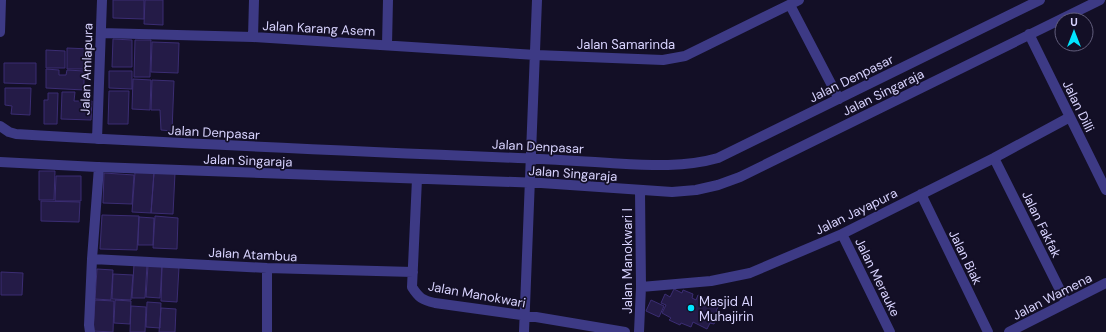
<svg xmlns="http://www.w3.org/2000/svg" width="1106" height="332" font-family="'DM Sans',sans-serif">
  <rect width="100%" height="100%" fill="#130f26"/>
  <!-- building -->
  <path fill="#241b47" stroke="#3b2d73" d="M113,0H144V19L113,18Z
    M145,0H163V25L144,24Z
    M113,39L132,40V67H112Z
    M135,40H151L150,77H134Z
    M152,42L179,43L178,73L151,72Z
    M67,48L91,49L90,69H67Z
    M46,50L65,51V68H46Z
    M4,63H36V84L4,83Z
    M46,69L59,70V75H66L67,70L84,71V90L46,88Z
    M109,71H132V89L109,88Z
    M133,79L151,80L150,110L132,109Z
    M152,80L174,81L172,131L161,130L160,110H151Z
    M5,88H31L30,115L11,114L12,106L5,105Z
    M109,91H129L128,124H108Z
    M62,92H75L74,101H92L91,120L61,119Z
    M48,93H58L57,124H44V100H48Z
    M39,171H55L54,200H39Z
    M135,172L154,173L151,213L132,212Z
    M154,172L175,173L173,214L151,213Z
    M104,173L134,175L132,204L103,203Z
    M56,176H81V201H55Z
    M41,201L80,202L79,222L41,221Z
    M102,215L139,216L137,250L100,249Z
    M155,216L178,218L177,249L153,248Z
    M139,217L154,218L153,245H138Z
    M134,264L147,265L145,298H132Z
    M148,265H162L160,298L146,297Z
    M162,266L179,267L177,302L161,301Z
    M97,269L113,270L111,300L95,299Z
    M1,272L23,273L22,295H1Z
    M113,274L133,275L131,300L112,299Z
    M674,289L682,293L683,290L693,294L692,298L696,300L698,295L719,305L716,311L719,313L714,324L710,323L707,329L693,322L691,327L681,323L680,325L669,320L671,318L662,313L666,305L661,303L665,294L670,297Z
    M95,300L114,301L113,332L93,331Z
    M115,300L131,301L130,324L114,323Z
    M651,300L664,306L659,317L646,311Z
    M147,302L161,303L160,328L146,327Z
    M131,306L146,307L145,332H130Z
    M161,308L176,309L175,332H159Z"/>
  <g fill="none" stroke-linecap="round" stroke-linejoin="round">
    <!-- minor -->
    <path stroke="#3d3a85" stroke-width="10" d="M790,5L839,99
      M0,32L1,0
      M101,33L253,37L536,55L663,60L685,56L799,0
      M1029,34L1106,190
      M253,37L254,0
      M387,45L388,0
      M0,126L9,132L16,134C183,144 350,151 518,158C548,159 579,161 610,163C646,165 683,168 718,158L1040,0
      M97,139L102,0
      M994,158L1066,302
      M0,162L97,167L541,183L672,192L696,190L718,185L740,177L1100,0
      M417,179L412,287C419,298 422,300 435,303L536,317L625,332
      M921,194L988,332
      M842,234L890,332
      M92,259L267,268L413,272
      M641,287L711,281L750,273L842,234L994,158L1070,117
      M90,332L89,325L92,259L99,167
      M267,332V268
      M524,332L537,0
      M639,332L641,287L640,191
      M1009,332L1106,283"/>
  </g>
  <!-- markers -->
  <circle fill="#00e5ff" stroke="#130f26" stroke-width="1.5" cx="691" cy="308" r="4"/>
  <g text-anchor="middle" stroke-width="3.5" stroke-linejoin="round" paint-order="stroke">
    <!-- street labels -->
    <g font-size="13" fill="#d9d4ff" stroke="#130f26">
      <text transform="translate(319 28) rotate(3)" y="5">Jalan Karang Asem</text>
      <text x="626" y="49">Jalan Samarinda</text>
      <text transform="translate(86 69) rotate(-88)" y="5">Jalan Amlapura</text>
      <text transform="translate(851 78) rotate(-26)" y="5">Jalan Denpasar</text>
      <text transform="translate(883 92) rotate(-26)" y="5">Jalan Singaraja</text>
      <text transform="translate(1079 106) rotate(64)" y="5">Jalan Dilli</text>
      <text transform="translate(214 132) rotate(3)" y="5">Jalan Denpasar</text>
      <text transform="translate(538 146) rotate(3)" y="5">Jalan Denpasar</text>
      <text transform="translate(248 160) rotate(2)" y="5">Jalan Singaraja</text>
      <text transform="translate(573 173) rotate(4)" y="5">Jalan Singaraja</text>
      <text transform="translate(856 211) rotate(-26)" y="5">Jalan Jayapura</text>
      <text transform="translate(1042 224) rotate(64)" y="5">Jalan Fakfak</text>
      <text transform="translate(253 254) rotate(3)" y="5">Jalan Atambua</text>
      <text transform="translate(966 257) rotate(64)" y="5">Jalan Biak</text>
      <text transform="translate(627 261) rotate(-90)" y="5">Jalan Manokwari I</text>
      <text transform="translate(878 277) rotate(64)" y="5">Jalan Merauke</text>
      <text transform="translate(477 294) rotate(10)" y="5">Jalan Manokwari</text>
      <text transform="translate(1052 296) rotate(-27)" y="5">Jalan Wamena</text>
    </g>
    <!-- poi labels -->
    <g font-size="13" fill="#d9d4ff" stroke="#130f26" text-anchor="start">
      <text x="699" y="306">Masjid Al<tspan x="699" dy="15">Muhajirin</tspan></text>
    </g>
  </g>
  <!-- north arrow -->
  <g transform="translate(1074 32)"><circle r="19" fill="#130f26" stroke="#625e7d"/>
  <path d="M0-3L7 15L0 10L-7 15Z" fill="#00e5ff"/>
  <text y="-6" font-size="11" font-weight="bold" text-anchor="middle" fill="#d9d4ff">U</text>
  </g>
</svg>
